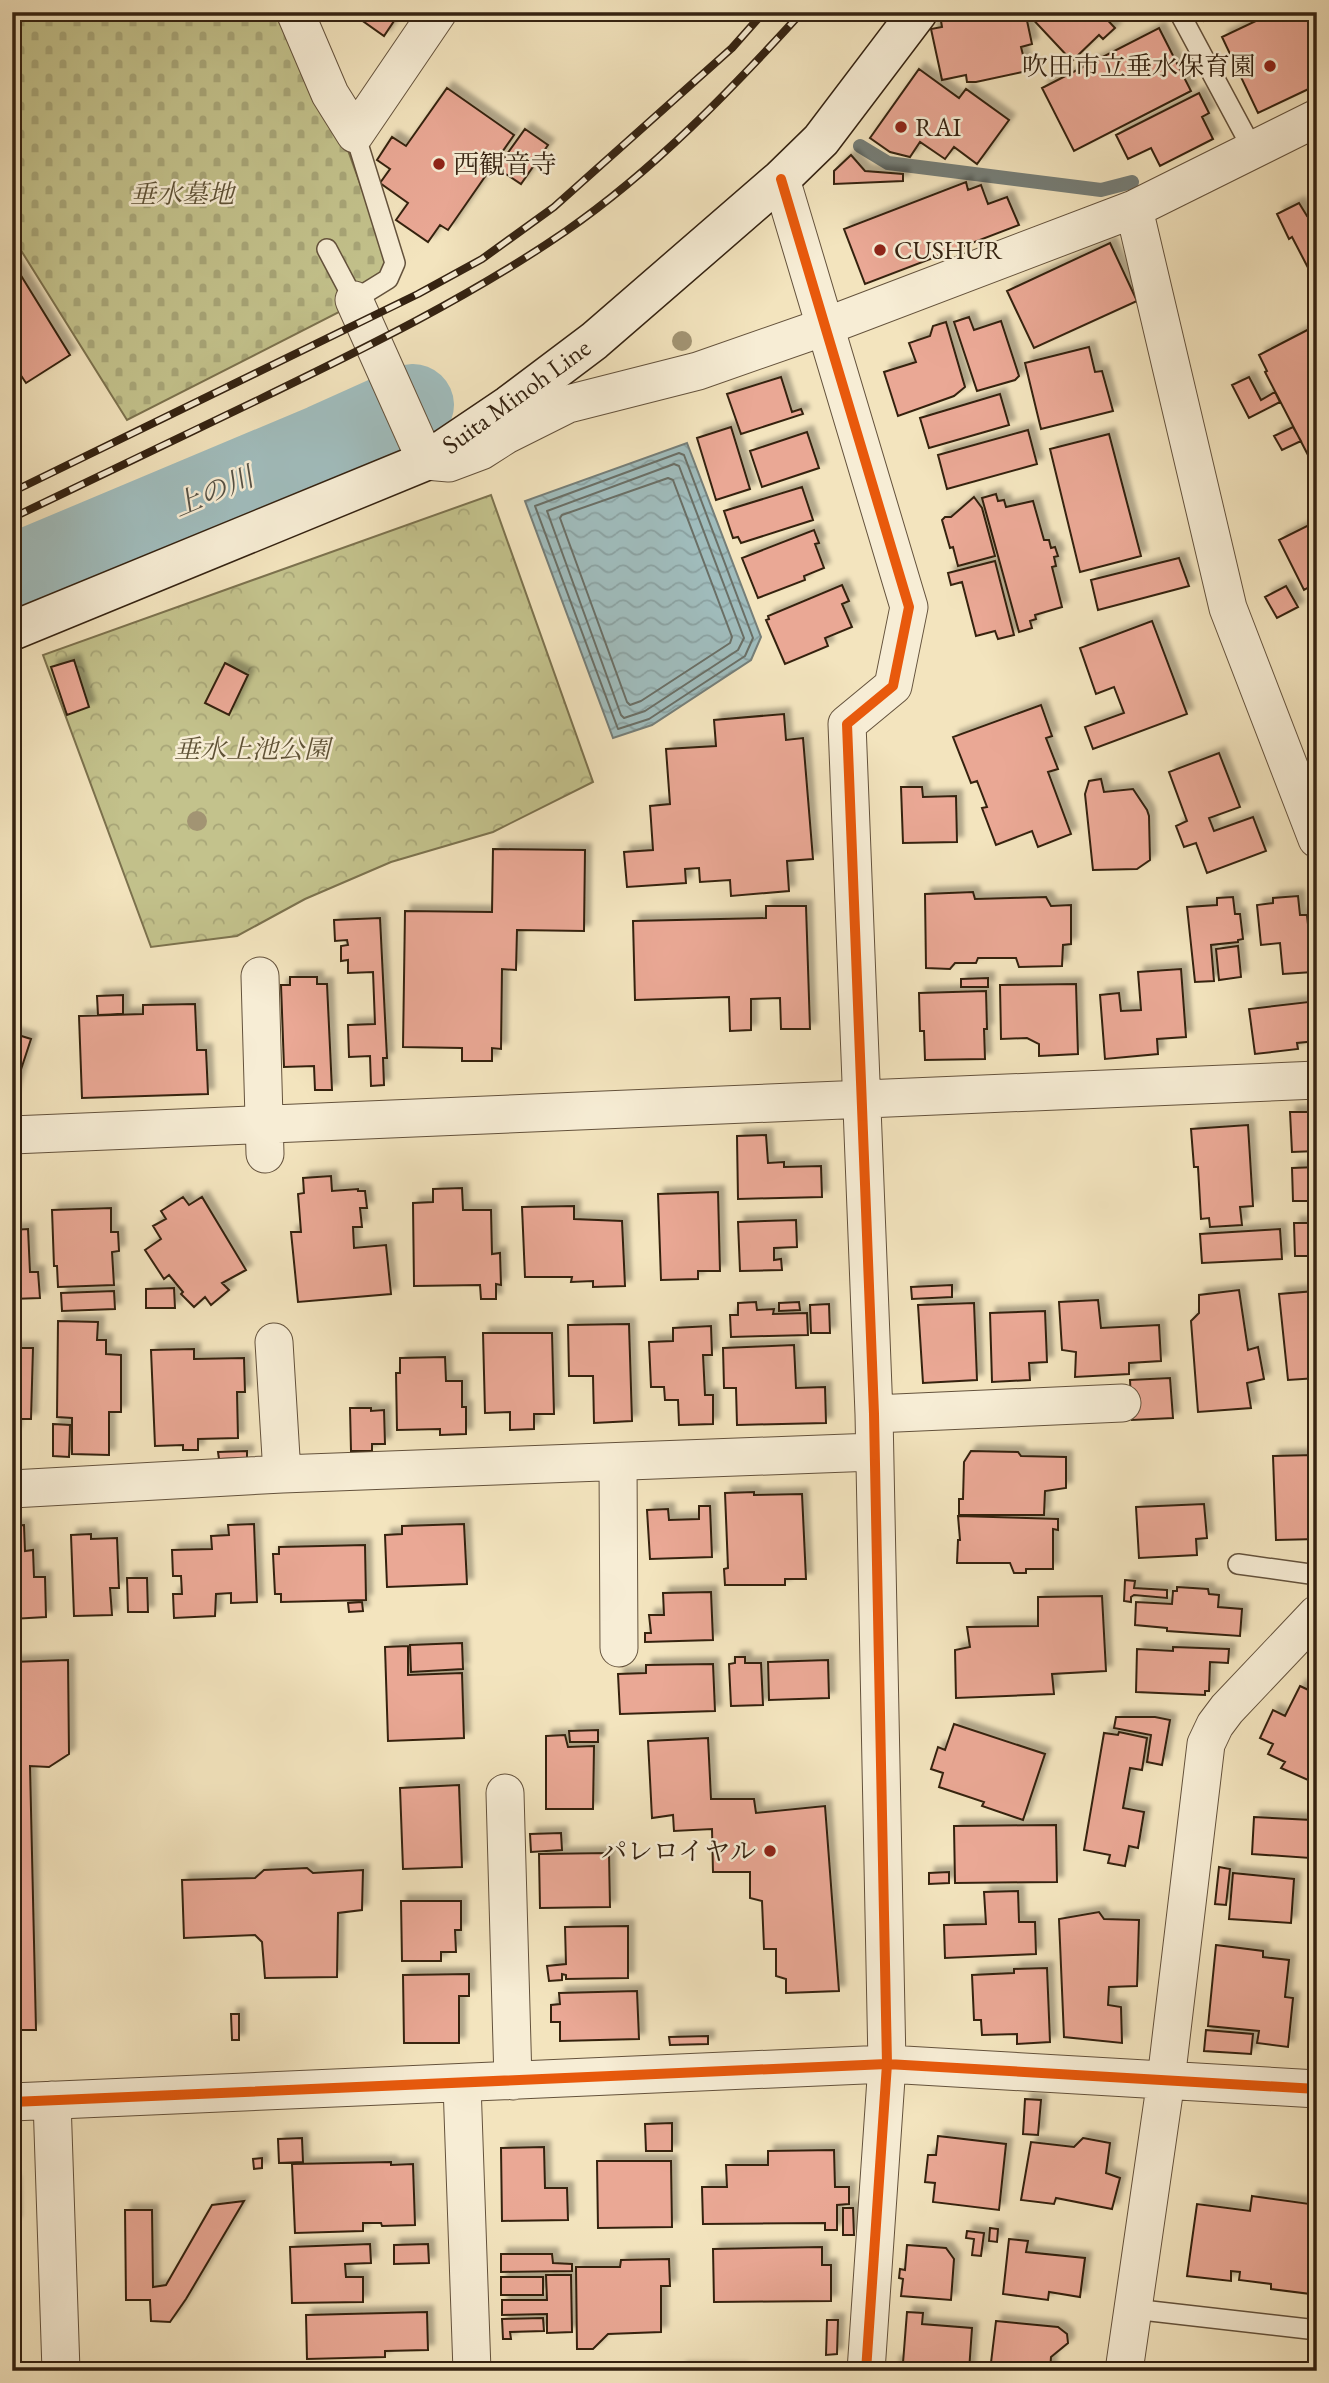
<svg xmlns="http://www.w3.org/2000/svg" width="1329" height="2383" font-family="'EB Garamond','Noto Serif JP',serif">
  <defs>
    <pattern id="forest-crowns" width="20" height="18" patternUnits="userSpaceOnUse" patternTransform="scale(1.75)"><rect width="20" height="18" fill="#c3c28c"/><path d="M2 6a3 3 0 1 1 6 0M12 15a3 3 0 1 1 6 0" fill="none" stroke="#a8a678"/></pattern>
    <pattern id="cemetery-stones" width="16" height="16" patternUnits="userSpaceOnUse" patternTransform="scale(1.75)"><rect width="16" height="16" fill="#c3c28c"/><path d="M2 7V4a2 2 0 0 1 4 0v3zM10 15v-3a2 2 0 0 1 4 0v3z" fill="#a8a678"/></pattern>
    <pattern id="water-waves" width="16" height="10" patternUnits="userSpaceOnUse" patternTransform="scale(1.75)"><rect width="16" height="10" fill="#a0bcbc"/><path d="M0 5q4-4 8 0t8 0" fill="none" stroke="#8aa1a1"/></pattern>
    <filter id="shadow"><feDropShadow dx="6" dy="-6" stdDeviation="2" flood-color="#0004"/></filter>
  </defs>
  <rect width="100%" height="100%" fill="#f3e4be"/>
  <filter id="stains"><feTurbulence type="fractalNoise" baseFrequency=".00286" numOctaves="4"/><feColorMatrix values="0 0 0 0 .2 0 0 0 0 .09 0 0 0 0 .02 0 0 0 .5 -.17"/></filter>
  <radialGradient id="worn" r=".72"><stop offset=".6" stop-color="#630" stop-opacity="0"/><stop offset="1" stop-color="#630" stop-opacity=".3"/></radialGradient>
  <!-- forest -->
  <path fill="url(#forest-crowns)" stroke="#7c724e" stroke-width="2" d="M491,495L593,782L493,832L391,862L305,899L237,936L151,947L43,655Z"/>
  <!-- cemetery -->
  <path fill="url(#cemetery-stones)" stroke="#7c724e" stroke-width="2" d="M12,12H258L286,24L345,142L388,261L380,276L345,309L127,420L12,236Z"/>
  <!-- water -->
  <path fill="url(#water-waves)" stroke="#757e78" stroke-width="2" d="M687,443L761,637L751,660L652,725L613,738L525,501Z"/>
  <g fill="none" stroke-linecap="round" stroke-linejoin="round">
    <!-- shore -->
    <path stroke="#6a6f66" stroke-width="2" d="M679,453L684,455L753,638L745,656L649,719L618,729L535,506Z
      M674,464L679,466L744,638L738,650L645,711L624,718L621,715L547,511Z
      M668,478L673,480L732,637L730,643L641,701L630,705L627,702L560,518L562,515Z"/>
    <!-- stream -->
    <path stroke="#757e78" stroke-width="14" d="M860,146L888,163L1101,190L1132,182"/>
    <!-- river -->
    <path stroke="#a0bcbc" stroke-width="82" d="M12,576L324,445L413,405"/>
  </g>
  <!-- building -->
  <path fill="#eaa895" stroke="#342211" stroke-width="2" filter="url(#shadow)" d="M350,12H400L384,36Z
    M966,12H1014L1015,18L1026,16L1032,44L1021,47L1027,71L976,82H967L966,75L942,80L931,29L942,27L941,21L966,16Z
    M1026,12H1100L1115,28L1103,39L1099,35L1072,61Z
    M1200,12H1224L1204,21Z
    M1275,12H1317V85L1258,113L1222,37Z
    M1159,28L1191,91L1074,151L1042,88Z
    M919,69L959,98L966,89L1009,120L977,164L954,147L945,159L920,142L910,157L890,152L870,138Z
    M447,88L514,135L448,230L440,225L428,242L396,220L408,203L380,183L390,169L377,160L392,137L406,146Z
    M1199,93L1209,113L1202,117L1213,139L1160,166L1151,148L1128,159L1116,135Z
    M525,129L548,145L521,184L497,168Z
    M851,155L865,171L903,174V181L834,184V171Z
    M966,182L968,190L981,185L988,204L1007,197L1019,225L865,284L844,229Z
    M1299,203L1307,216L1317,211V285L1292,237L1289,239L1277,214Z
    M1110,243L1137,301L1034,348L1007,291Z
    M12,261L70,355L26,383L14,365L12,367Z
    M969,317L974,330L1001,321L1019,376L1015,380L977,391L954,322Z
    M946,322L965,387L954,396L898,416L884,372L916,362L909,343L930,336L933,326Z
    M1317,325V465L1312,455L1309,457L1265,372L1267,371L1259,355Z
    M1089,347L1095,372L1102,371L1113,411L1041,429L1025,363Z
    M781,377L792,412L801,409L803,414L741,434L727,394Z
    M1249,377L1261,400L1275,392L1280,402L1249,418L1232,385Z
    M1000,394L1009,425L929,448L920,418Z
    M731,427L750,489L716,500L697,438Z
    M1293,427L1301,441L1282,450L1274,436Z
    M1028,430L1037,464L947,489L938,455Z
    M807,432L819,468L762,487L750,451Z
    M1109,434L1141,556L1080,572L1050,449Z
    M802,487L813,520L741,543L738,537L733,538L724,511Z
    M996,494L998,501L1004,500L1006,507L1033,501L1044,540H1049L1051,548L1055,547L1058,556L1054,557L1056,566L1052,567L1062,607L1035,615L1036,619L1030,621L1032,628L1019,632L982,498Z
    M974,497L982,508L995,556L958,566L953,547L950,548L942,520L945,517H951Z
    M1317,521V583L1304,590L1279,540Z
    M814,530L819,543L815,544L824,568L804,576L805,580L758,598L742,558Z
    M1179,558L1189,586L1098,610L1091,580Z
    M995,561L1014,635L998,639L995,631L976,636L962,582L951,585L948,573Z
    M842,585L849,601L842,604L852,627L825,638L828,646L785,664L766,620L769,619L768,616Z
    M1286,586L1298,607L1277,618L1265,597Z
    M1152,621L1187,714L1093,749L1085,727L1124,713L1114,687L1096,694L1080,648Z
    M74,660L89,707L67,715L51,667Z
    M225,663L248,675L229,715L205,703Z
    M1041,705L1052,736L1046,738L1058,769L1048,772L1071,834L1038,847L1032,831L996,845L982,808L987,807L977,781L971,783L953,737Z
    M784,714L786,740L803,738L813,859L787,861L789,891L731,896L730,880L700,882L699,868L685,869L686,883L627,887L624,852L653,850L650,806L670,804L666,749L716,746L714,720Z
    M1219,753L1240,807L1209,818L1214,831L1253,817L1266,851L1207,873L1196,843L1184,847L1176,826L1187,821L1169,772Z
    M1101,779L1104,792L1133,789L1147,810L1149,816L1150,860L1137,869L1093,870L1085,794L1089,781Z
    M901,787H922L923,797L956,796L957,842L903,843Z
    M493,849L585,850L584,931L517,930L516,970L502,969L501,1049L492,1048V1061H462V1048L403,1047L405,911L492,912Z
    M973,892L975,899L1046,897L1051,906L1071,905V944L1063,945L1062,966L1019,967L1016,958H978L976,963H955L950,969L926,968L925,894Z
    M1298,896L1300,915H1307L1313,972L1283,974L1280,943L1261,945L1257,905L1273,903V898Z
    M1233,897L1235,914H1240L1243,939L1238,940V942L1211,945L1214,981L1195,982L1187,907L1217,905V898Z
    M766,906H806L810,1029H781L780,998L751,999V1030L730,1031L729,997L635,1000L633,921L766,918Z
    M380,918L387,1058H383L384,1085L371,1086L370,1056L349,1057L348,1025L375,1024L373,972L348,973V960L341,961V946L348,945L347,940L335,941L334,920Z
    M1238,946L1241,977L1219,980L1216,949Z
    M1181,969L1186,1037L1157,1039L1158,1054L1105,1059L1100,995L1119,993L1121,1011L1141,1010L1138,972Z
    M290,977H317V984H327L332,1090H315L314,1066L284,1067L281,985H290Z
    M988,978V987H961V979Z
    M1076,984L1078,1054L1039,1056V1044L1027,1038L1001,1039L1000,985Z
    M986,991L987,1029H984L985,1059L925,1060L924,1031H920L919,993Z
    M123,995V1014L98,1015L97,996Z
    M1317,1001V1041L1297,1043L1298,1049L1255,1054L1249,1009Z
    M195,1004L197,1050H206L208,1094L82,1098L79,1016L143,1014V1005Z
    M12,1033L31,1039L12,1097Z
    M1290,1112H1317V1151L1292,1152Z
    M1248,1125L1253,1206L1240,1207L1242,1225L1210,1227L1209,1218L1201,1219L1198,1167H1194L1191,1129Z
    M766,1135L768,1163L784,1162V1167L821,1166L822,1197L738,1199L737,1136Z
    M1317,1167V1201H1293L1292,1168Z
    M331,1176L332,1191L358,1189V1191H365L367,1208H360L362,1227H353L354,1248L386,1245L391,1294L298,1302L291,1232H301L298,1194L304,1193L303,1178Z
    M462,1188L463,1210H491L492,1254L500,1253L501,1285L496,1284V1299H481L480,1285L414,1286L413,1203L433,1202V1189Z
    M718,1192L720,1271H698V1279L661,1280L658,1194Z
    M183,1197L189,1205L202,1197L246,1270L222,1283L229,1290L211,1305L205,1297L194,1307L181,1294L183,1292L169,1275L164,1279L145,1250L161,1239L153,1226L166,1219L161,1211Z
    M574,1206V1219L622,1221L625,1286L593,1287V1281L571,1282L572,1277H525L522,1207Z
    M111,1208V1232H118L119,1251L112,1252L114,1285L58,1287L57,1266H54L52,1210Z
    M796,1220L797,1247L774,1248V1260L781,1259L782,1270L740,1271L738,1222Z
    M1294,1223H1317V1256H1295Z
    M28,1229L30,1272H38L40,1298L12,1299V1230Z
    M1280,1229L1282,1259L1202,1263L1200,1234Z
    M1314,1277H1317V1378L1288,1380L1279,1294L1315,1291Z
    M952,1285V1297L912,1299L911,1287Z
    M174,1288L175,1308H146V1289Z
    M1239,1290L1248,1350L1258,1347L1264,1379L1247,1383L1251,1408L1198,1412L1191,1321L1199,1313V1295Z
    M114,1291L115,1309L62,1311L61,1293Z
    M1098,1300L1101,1328L1159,1325L1161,1361L1129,1363V1374L1075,1377L1076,1352L1062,1350L1059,1302Z
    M756,1302L757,1310L774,1309L773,1314L807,1313L808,1335L731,1337L730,1315H738V1303Z
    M799,1302L800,1310L779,1311V1303Z
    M974,1303L977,1380L923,1383L918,1305Z
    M829,1304L830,1333H811L810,1305Z
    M1045,1311L1047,1362L1029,1363L1030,1380L992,1382L990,1313Z
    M58,1321L98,1322L97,1340H106V1354L121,1355V1412H109V1455L72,1454V1418L57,1417Z
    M629,1324L632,1421L594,1423L593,1376H569L568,1325Z
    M711,1326L712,1355H703L705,1395H713V1424L679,1425L678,1400H665L664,1387H651L649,1342L673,1341V1328Z
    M483,1333H552L554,1414H534V1429L510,1430V1412L485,1413Z
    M794,1345L796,1388L825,1387L826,1423L737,1425L736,1388H724L723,1348Z
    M12,1348H33L31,1419H16L15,1432H12Z
    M194,1349V1359L244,1358L245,1392H237L238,1438L198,1439V1450H183V1445L155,1446L151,1350Z
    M445,1357L446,1381H462V1407H466V1434L440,1435V1429L397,1430L396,1373H400V1358Z
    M1170,1378L1173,1418L1132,1420L1130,1380Z
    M350,1408H371V1411L384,1410L385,1444H372V1451H351Z
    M53,1424L70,1425L69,1457L53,1456Z
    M247,1451V1458L219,1459L218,1452Z
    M971,1451L1018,1452L1021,1456L1066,1457V1488L1045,1491L1044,1515H959V1499H963L964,1462Z
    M1314,1455L1317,1539L1276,1540L1273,1456Z
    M754,1492V1495L802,1494L806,1579H785V1585H725L724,1569L728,1568L725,1493Z
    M1204,1504L1207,1538L1196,1539L1197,1555L1139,1558L1136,1507Z
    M699,1506H710L712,1557L650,1559L647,1510L668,1509L669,1520L699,1519Z
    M958,1516L1058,1519V1530L1053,1529V1569H1026V1573H1014L1010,1563H957L958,1540H960Z
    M254,1524L257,1602L231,1603V1593L216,1594L215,1616L174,1618L173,1594H182L181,1576H173L172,1550L212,1549L211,1536L229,1535L228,1525Z
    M464,1524L467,1584L387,1587L385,1535L402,1534V1526Z
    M24,1525L25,1551L33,1550L34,1577H45L46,1617L12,1619V1526Z
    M91,1534V1539L117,1538L119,1588H110L112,1615L74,1616L71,1535Z
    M365,1545L366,1600L281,1602V1594H275L273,1554H279V1547Z
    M127,1578H147L148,1612H128Z
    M1125,1580L1135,1581L1134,1588L1167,1590V1598L1134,1595L1131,1597V1602L1124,1601Z
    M1177,1587L1208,1589L1209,1594L1219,1595L1218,1607L1242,1609L1240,1636L1167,1631V1628L1135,1625L1136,1602L1172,1604L1173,1591H1177Z
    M711,1592L713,1640L645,1642V1633H651L649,1615H664L663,1593Z
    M1102,1596L1106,1671L1052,1674L1054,1694L956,1698L955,1650L970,1647L967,1627L1038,1626V1597Z
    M362,1602L363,1611L349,1612L348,1603Z
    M462,1643L463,1669L411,1672L410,1645Z
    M408,1646V1675L462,1673L464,1738L388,1741L385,1647Z
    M1173,1647L1229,1649L1228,1663L1210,1662L1209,1691H1205V1695L1136,1692L1137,1649L1173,1651Z
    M735,1657H745V1663H761L763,1705L731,1706L729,1664L735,1663Z
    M68,1660L69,1754L49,1767L30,1766L36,2030H12V1662Z
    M828,1660L829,1698L769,1700L768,1662Z
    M713,1664L715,1711L620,1714L618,1674L646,1673V1665Z
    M1300,1686L1317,1694V1784L1281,1768L1285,1762L1268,1754L1273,1744L1260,1738L1273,1710L1285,1716Z
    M1116,1717H1155L1170,1720L1162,1765L1147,1762L1151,1735L1114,1728Z
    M954,1724L1045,1754L1023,1820L982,1806L984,1802L939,1787L943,1773L931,1769L938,1747L945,1750Z
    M598,1730V1742H570L569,1731Z
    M1119,1732L1147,1738L1142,1770L1130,1768L1123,1808L1144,1812L1138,1848L1129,1846L1125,1866L1108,1863L1110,1855L1084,1850L1104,1733L1118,1735Z
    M565,1735L568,1747L594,1746L593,1809H546V1736Z
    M708,1738L711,1799H754L756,1813L825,1806L839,1991L786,1993V1979L776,1976V1949H764L762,1901L750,1898V1872H713L712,1829L674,1831L673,1815L652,1818L648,1741Z
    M459,1785L462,1867L403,1869L400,1788Z
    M1254,1817L1312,1820L1310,1858L1252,1854Z
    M1056,1825L1057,1882L955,1883L954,1826Z
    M561,1833L562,1850L531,1852L530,1834Z
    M609,1853L610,1907L540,1908L539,1854Z
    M1219,1867L1230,1869L1226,1905L1215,1904Z
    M307,1868L313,1873L363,1870L362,1910L338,1913L337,1977L265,1978L262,1942L255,1935L184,1938L182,1880L255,1878L264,1870Z
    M949,1872V1883L929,1884V1873Z
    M1233,1873L1294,1879L1291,1923L1229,1919Z
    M1018,1891L1019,1922H1035L1036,1954L945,1958L944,1925L986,1924L984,1892Z
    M401,1901H461V1930H455L456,1952H441V1961H402Z
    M1099,1912L1104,1919L1139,1920L1137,1986L1109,1987L1108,2005L1121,2007L1122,2043L1064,2037L1059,1919Z
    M628,1926V1978L566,1979V1975L562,1974V1980L549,1981L547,1966L566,1964L565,1927Z
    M1216,1945L1263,1951V1957L1289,1960L1285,1997L1293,1998L1288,2047L1257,2043L1259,2031L1208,2026Z
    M1047,1968L1050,2042L1017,2044V2034L982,2035L981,2020H974L972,1975L1014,1973V1969Z
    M469,1974V1996H459V2043H404L403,1975Z
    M637,1991L639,2039L560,2041V2022H551V2005L560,2004L559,1993Z
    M231,2014H239V2040H232Z
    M1206,2030L1253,2034L1251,2054L1204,2051Z
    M708,2036V2044L670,2045L669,2037Z
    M1025,2099L1041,2100L1038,2135L1023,2134Z
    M672,2123V2151H646L645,2124Z
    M938,2136L1006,2144L999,2210L933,2202L935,2183L925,2182L928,2155H936Z
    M302,2138L303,2162L279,2163L278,2139Z
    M1083,2138L1110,2143L1106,2173L1120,2178L1112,2209L1056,2198L1054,2204L1021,2200L1031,2142L1074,2147Z
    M544,2147L545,2188H567L568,2220L502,2221L501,2148Z
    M834,2150L835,2187H849V2204L837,2205V2230H825V2223L703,2224L702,2187H727L726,2165H768V2151Z
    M262,2158V2168L254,2169L253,2159Z
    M597,2161H671L672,2227L598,2228Z
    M391,2162V2165L413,2164L415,2225L382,2226L381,2223H363V2231L295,2233L292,2164Z
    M12,2182H14L15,2222H12Z
    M1252,2196L1317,2205V2298L1310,2297V2294L1271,2289V2284L1239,2280L1240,2272L1231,2271V2281L1187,2276L1197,2204L1250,2211Z
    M244,2201L186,2299L170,2322L151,2321L150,2300H126L125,2210H152L153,2287L166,2285L212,2205Z
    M843,2208H853L854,2235H843Z
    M990,2228L998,2229L997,2242L989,2241Z
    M967,2231L984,2233L981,2256L972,2255L974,2239L966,2238Z
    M1009,2239L1028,2241L1026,2252L1085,2258L1080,2297L1049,2292L1048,2300L1003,2294Z
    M370,2244L371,2263L345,2264L346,2277H363V2302L292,2303L290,2247Z
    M428,2244L429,2263L394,2264V2245Z
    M907,2245L946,2248L954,2259L951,2300L901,2296L903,2279L899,2278L900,2269L905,2270Z
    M822,2247V2265H831V2301L714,2302L713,2249Z
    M501,2254H552L553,2263L572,2264V2271L501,2272Z
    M669,2259L670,2286H661V2332L608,2334L593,2349H577L576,2267H620L621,2260Z
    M546,2275H571L572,2332L547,2333V2314L502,2315V2300H547Z
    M501,2277H543V2295H501Z
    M427,2312L428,2350L385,2351V2357L307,2359L306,2315Z
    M907,2312L923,2313L922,2324L972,2328L969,2371H894V2362L903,2363Z
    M543,2318L544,2331L510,2332L511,2339H503L502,2319Z
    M827,2320H838L837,2354L826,2355Z
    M996,2321L1058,2327L1067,2334L1068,2343L1051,2357L1050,2371H990Z
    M682,2368L742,2369V2371H678Z"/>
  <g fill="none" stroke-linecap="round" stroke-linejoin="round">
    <!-- service casing -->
    <g stroke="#64523c" stroke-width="22">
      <path id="service" d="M1179,12L1252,148
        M327,249L354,300L388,279L395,263L355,134
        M1238,1564L1317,1575
        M1133,2309L1317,2330"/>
    </g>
    <!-- minor casing -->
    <g stroke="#64523c" stroke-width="39">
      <path id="minor" d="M295,12L330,94L355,134L438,12
        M781,179L909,607L893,686L847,724L874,1414L887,2064L866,2371
        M1134,209L1228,608L1317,839
        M354,300L426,461L449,463L481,451L506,435L568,404L698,371L824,327L1134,209L1317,118
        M260,976L265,1154
        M12,1135L1317,1080
        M274,1342L282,1474
        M874,1414L1122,1403
        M618,1462L619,1648
        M12,1489L282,1474L874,1452
        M505,1793L513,2081
        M462,2084L472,2371
        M52,2100L61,2371
        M12,2102L887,2064L1317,2089
        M1124,2371L1166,2080L1206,1744L1215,1725L1227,1709L1317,1614"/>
    </g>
    <!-- secondary casing -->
    <g stroke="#342211" stroke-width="41">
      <path id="secondary" d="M12,631L426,461L509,405L594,341L781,179L821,140L918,12"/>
    </g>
    <!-- service -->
    <use href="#service" stroke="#f7edd5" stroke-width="19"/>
    <!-- minor -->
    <use href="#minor" stroke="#f7edd5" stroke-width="37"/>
    <!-- secondary -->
    <use href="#secondary" stroke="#f7edd5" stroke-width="38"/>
    <!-- rail casing -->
    <g stroke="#342211" stroke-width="8">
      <path id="rail" d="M12,492L418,294L482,259L554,207L732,48L764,12
        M12,518C95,478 178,438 260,399C365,348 470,297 566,231C654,170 730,91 802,12"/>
    </g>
    <!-- rail -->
    <use href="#rail" stroke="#f7edd5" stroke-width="5" stroke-dasharray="16" stroke-linecap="butt"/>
    <!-- cycleway casing -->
    <g stroke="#f7edd5" stroke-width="15">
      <path id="cycleway" d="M781,179L909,607L893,686L847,724L874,1414L887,2064L866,2371
        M12,2102L887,2064L1317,2089"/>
    </g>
    <!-- cycleway -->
    <use href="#cycleway" stroke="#e8590c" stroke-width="10"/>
  </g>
  <!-- trees -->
  <g fill="#a29473">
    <circle cx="682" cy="341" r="10"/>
    <circle cx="197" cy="821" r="10"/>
  </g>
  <!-- markers -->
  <g fill="#8f2418" stroke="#f7edd5" stroke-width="2.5">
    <circle cx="1270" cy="66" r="7"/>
    <circle cx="901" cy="127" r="7"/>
    <circle cx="439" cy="164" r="7"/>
    <circle cx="880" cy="250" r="7"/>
    <circle cx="770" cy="1851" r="7"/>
  </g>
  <g text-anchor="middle" stroke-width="5" stroke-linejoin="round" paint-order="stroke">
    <!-- poi labels -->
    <g font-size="26" fill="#342211" stroke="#f7edd5" text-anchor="start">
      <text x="1256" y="75" text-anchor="end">吹田市立垂水保育園</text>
      <text x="915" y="136">RAI</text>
      <text x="453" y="173">西観音寺</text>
      <text x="894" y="259">CUSHUR</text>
      <text x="756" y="1860" text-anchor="end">パレロイヤル</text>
    </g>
    <!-- park labels -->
    <g font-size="26" font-style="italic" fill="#5f5236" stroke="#f7edd5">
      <text x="182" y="203">垂水墓地</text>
      <text x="252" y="758">垂水上池公園</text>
    </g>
    <!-- street labels -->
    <g font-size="26" fill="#342211" stroke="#f7edd5">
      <text transform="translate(516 396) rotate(-36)" y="9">Suita Minoh Line</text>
    </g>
    <!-- water labels -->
    <g font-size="28" font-style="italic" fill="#545044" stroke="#f7edd5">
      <text transform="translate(213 491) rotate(-23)" y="10">上の川</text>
    </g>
  </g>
  <!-- margin -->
  <rect width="1329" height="2383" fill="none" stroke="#f3e4be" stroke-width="42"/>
  <rect x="14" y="14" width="1301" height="2355" fill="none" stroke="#342211" stroke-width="3.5"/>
  <rect x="21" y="21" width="1287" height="2341" fill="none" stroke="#342211" stroke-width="2"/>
  <rect width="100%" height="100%" filter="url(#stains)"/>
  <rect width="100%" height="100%" fill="url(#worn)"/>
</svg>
